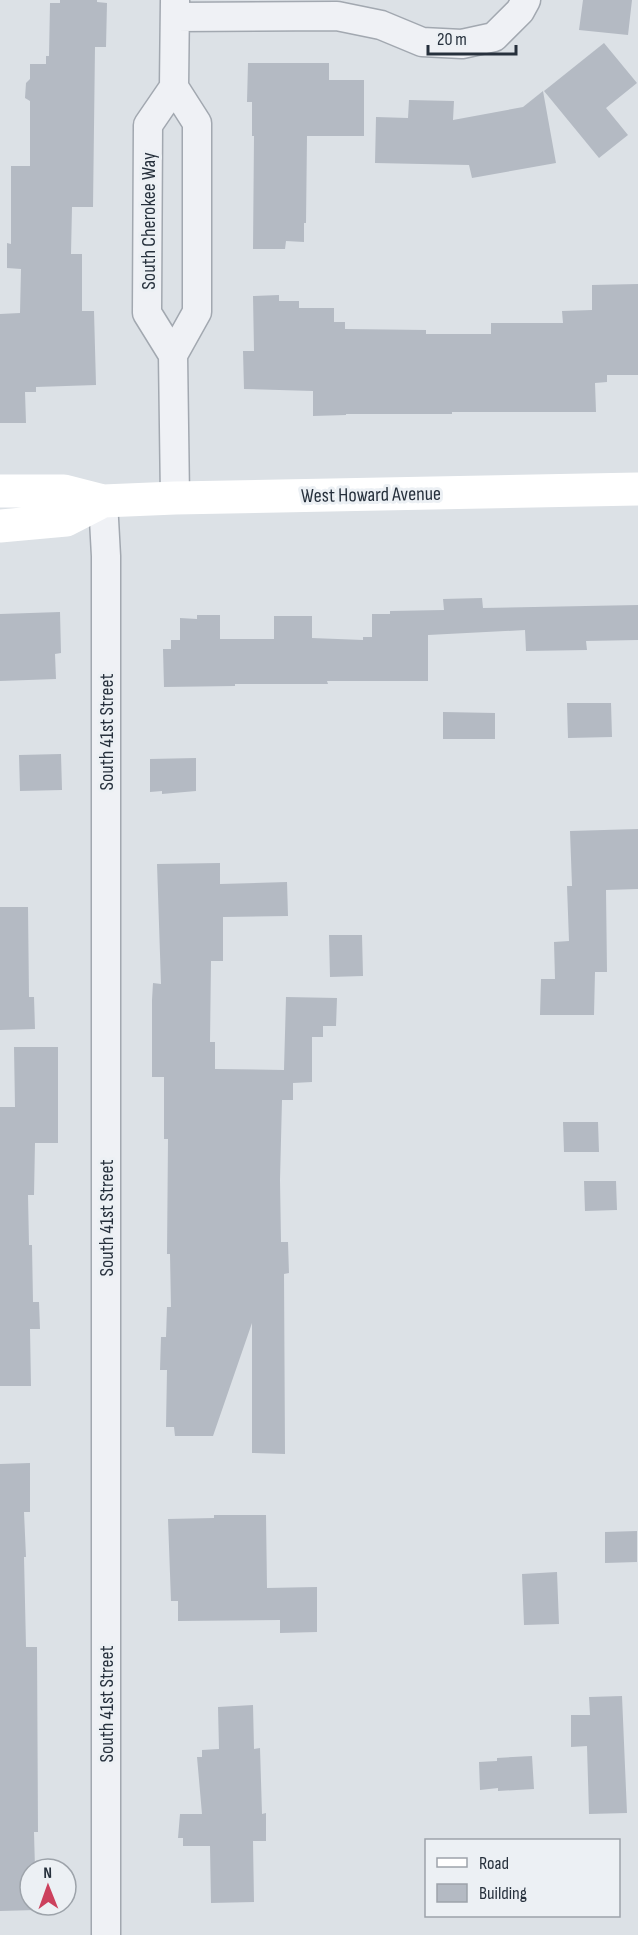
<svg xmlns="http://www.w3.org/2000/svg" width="638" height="1935" font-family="'Sofia Sans Condensed',sans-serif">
  <rect width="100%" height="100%" fill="#dce1e6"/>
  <!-- building -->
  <path fill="#b4bac3" d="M60,0H97V2L107,3L106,47H95L93,207H72L71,254H82V311H94L96,385L36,387V392H25L26,423H0V314L20,313L21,269L7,268V243L11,244V166H30V101L25,98L26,83L30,79V64H46V56H49L50,3H60Z
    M583,0H632L628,35L579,30Z
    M604,43L637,83L606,108L628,135L599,158L544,91Z
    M248,63H329V80H364V136H307L306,223H304V242L286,241L285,249H253L254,136H252V102H247Z
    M543,91L556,163L472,178L469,165L375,163L376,117L408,118L409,100L454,101L453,120L523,107Z
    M638,284V375H607V382L595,383L596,412H452V414H346V415L313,416V391L244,389L243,351H254L253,296L279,295V301H299V308H334V322H345V329L426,330V334H491V323H563L562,311L592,310V285Z
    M482,598L483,608L638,605V640L586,641L587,650L526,651L525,630L428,635V681H327L328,684H235V686L164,687L163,649H171V640H180V618L197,619V615H220V639H274V616H312V638L363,640V637H372V614H390V611L444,610L443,599Z
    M60,612L61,653L55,654L56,679L0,681V614Z
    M567,703H611L612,737L568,738Z
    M443,712L495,713V739H443Z
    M61,754L62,790L20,791L19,755Z
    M196,758V791L162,794V791L150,792V759Z
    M638,829V889L606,890L607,972H595L594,1015H540L541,979H555L554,942L569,941L567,886H572L570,831Z
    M220,863V884L287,882L288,916L223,917V961H211L210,1042H215V1069L284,1070L286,997L337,998L336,1026H323V1037H312V1082L293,1083V1100H282L280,1180L281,1242H288L289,1273L284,1274L285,1454L252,1453V1323L213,1436H175L174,1427H166L167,1370H160L161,1337H166L167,1307H171L170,1254H167L168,1139H164V1077H152V1000L153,983L161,984L157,864Z
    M0,907H28L29,997H34L35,1029L0,1030Z
    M329,935H362L363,976L330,977Z
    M14,1047H58V1143H35L34,1195H28L29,1245H32L33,1302H39L40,1329H30L31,1386H0V1107H15Z
    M563,1122H598L599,1152H564Z
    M584,1181H616L617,1210L585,1211Z
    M30,1463V1512H24L26,1557H24L26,1647H37L38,1832H34L35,1869H30V1905H36V1910L0,1911V1464Z
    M214,1515H266L267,1588L317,1587V1632L280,1633V1620L178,1621V1601H171L168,1519L214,1518Z
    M637,1531V1562L605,1563V1532Z
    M557,1572L559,1624L524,1625L522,1574Z
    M622,1696L627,1813L589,1814L587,1746L571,1747V1715H590L589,1697Z
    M253,1705L254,1749L260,1748L262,1814L266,1813V1841H253L254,1902L211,1903L210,1846H183V1838H178L180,1814H202L197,1757H202V1750L219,1749L218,1707Z
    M532,1756L534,1789L498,1791V1788L480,1790L479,1762L497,1761V1758Z"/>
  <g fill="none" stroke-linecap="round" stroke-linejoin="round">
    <!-- street casing -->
    <g stroke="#a2a8b0" stroke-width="31">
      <path id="street" d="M175,0L174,87L197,123V312L173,355L175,498
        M175,17L337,16L381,25L422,42L462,44L494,37L520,11L526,0
        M173,355L147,313L148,125L174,87
        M103,501L106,556V1935"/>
    </g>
    <!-- street -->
    <use href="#street" stroke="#eff1f5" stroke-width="28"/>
    <!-- secondary -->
    <path stroke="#fff" stroke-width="33" d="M0,491H64L103,501L175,498L638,489
      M0,526L66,520L103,501"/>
  </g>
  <g text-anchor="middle" stroke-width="6" stroke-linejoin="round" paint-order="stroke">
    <!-- street labels -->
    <g font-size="20" fill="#26303c" stroke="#ecf0f4">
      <text transform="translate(148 221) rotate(-90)" y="7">South Cherokee Way</text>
      <text transform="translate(371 494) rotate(-1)" y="7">West Howard Avenue</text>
      <text transform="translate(106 732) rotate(-90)" y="7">South 41st Street</text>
      <text transform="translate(106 1218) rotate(-90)" y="7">South 41st Street</text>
      <text transform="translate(106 1704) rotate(-90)" y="7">South 41st Street</text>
    </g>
  </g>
  <!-- legend -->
  <rect x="425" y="1839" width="195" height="78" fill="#ecf0f4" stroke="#9da3aa" stroke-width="1.5"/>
  <rect x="437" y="1858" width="30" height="9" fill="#ffffff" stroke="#9da3aa" stroke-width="1.5"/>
  <text x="479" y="1869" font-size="18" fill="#26303c">Road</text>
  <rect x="437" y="1884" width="30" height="18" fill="#b4bac3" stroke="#9da3aa" stroke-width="1.5"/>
  <text x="479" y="1899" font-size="18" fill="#26303c">Building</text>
  <!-- north arrow -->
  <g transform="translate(48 1887) rotate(359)"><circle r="28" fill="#ecf0f4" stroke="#9da3aa" stroke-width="1.5"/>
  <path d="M0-4.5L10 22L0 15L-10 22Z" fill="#cc415d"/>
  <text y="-9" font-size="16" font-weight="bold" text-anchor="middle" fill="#26303c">N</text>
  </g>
  <!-- scale -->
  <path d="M428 45v9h88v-9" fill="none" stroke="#26303c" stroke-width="3"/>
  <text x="437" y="45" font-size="18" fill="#26303c" stroke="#ecf0f4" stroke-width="4.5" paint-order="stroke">20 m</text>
</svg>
